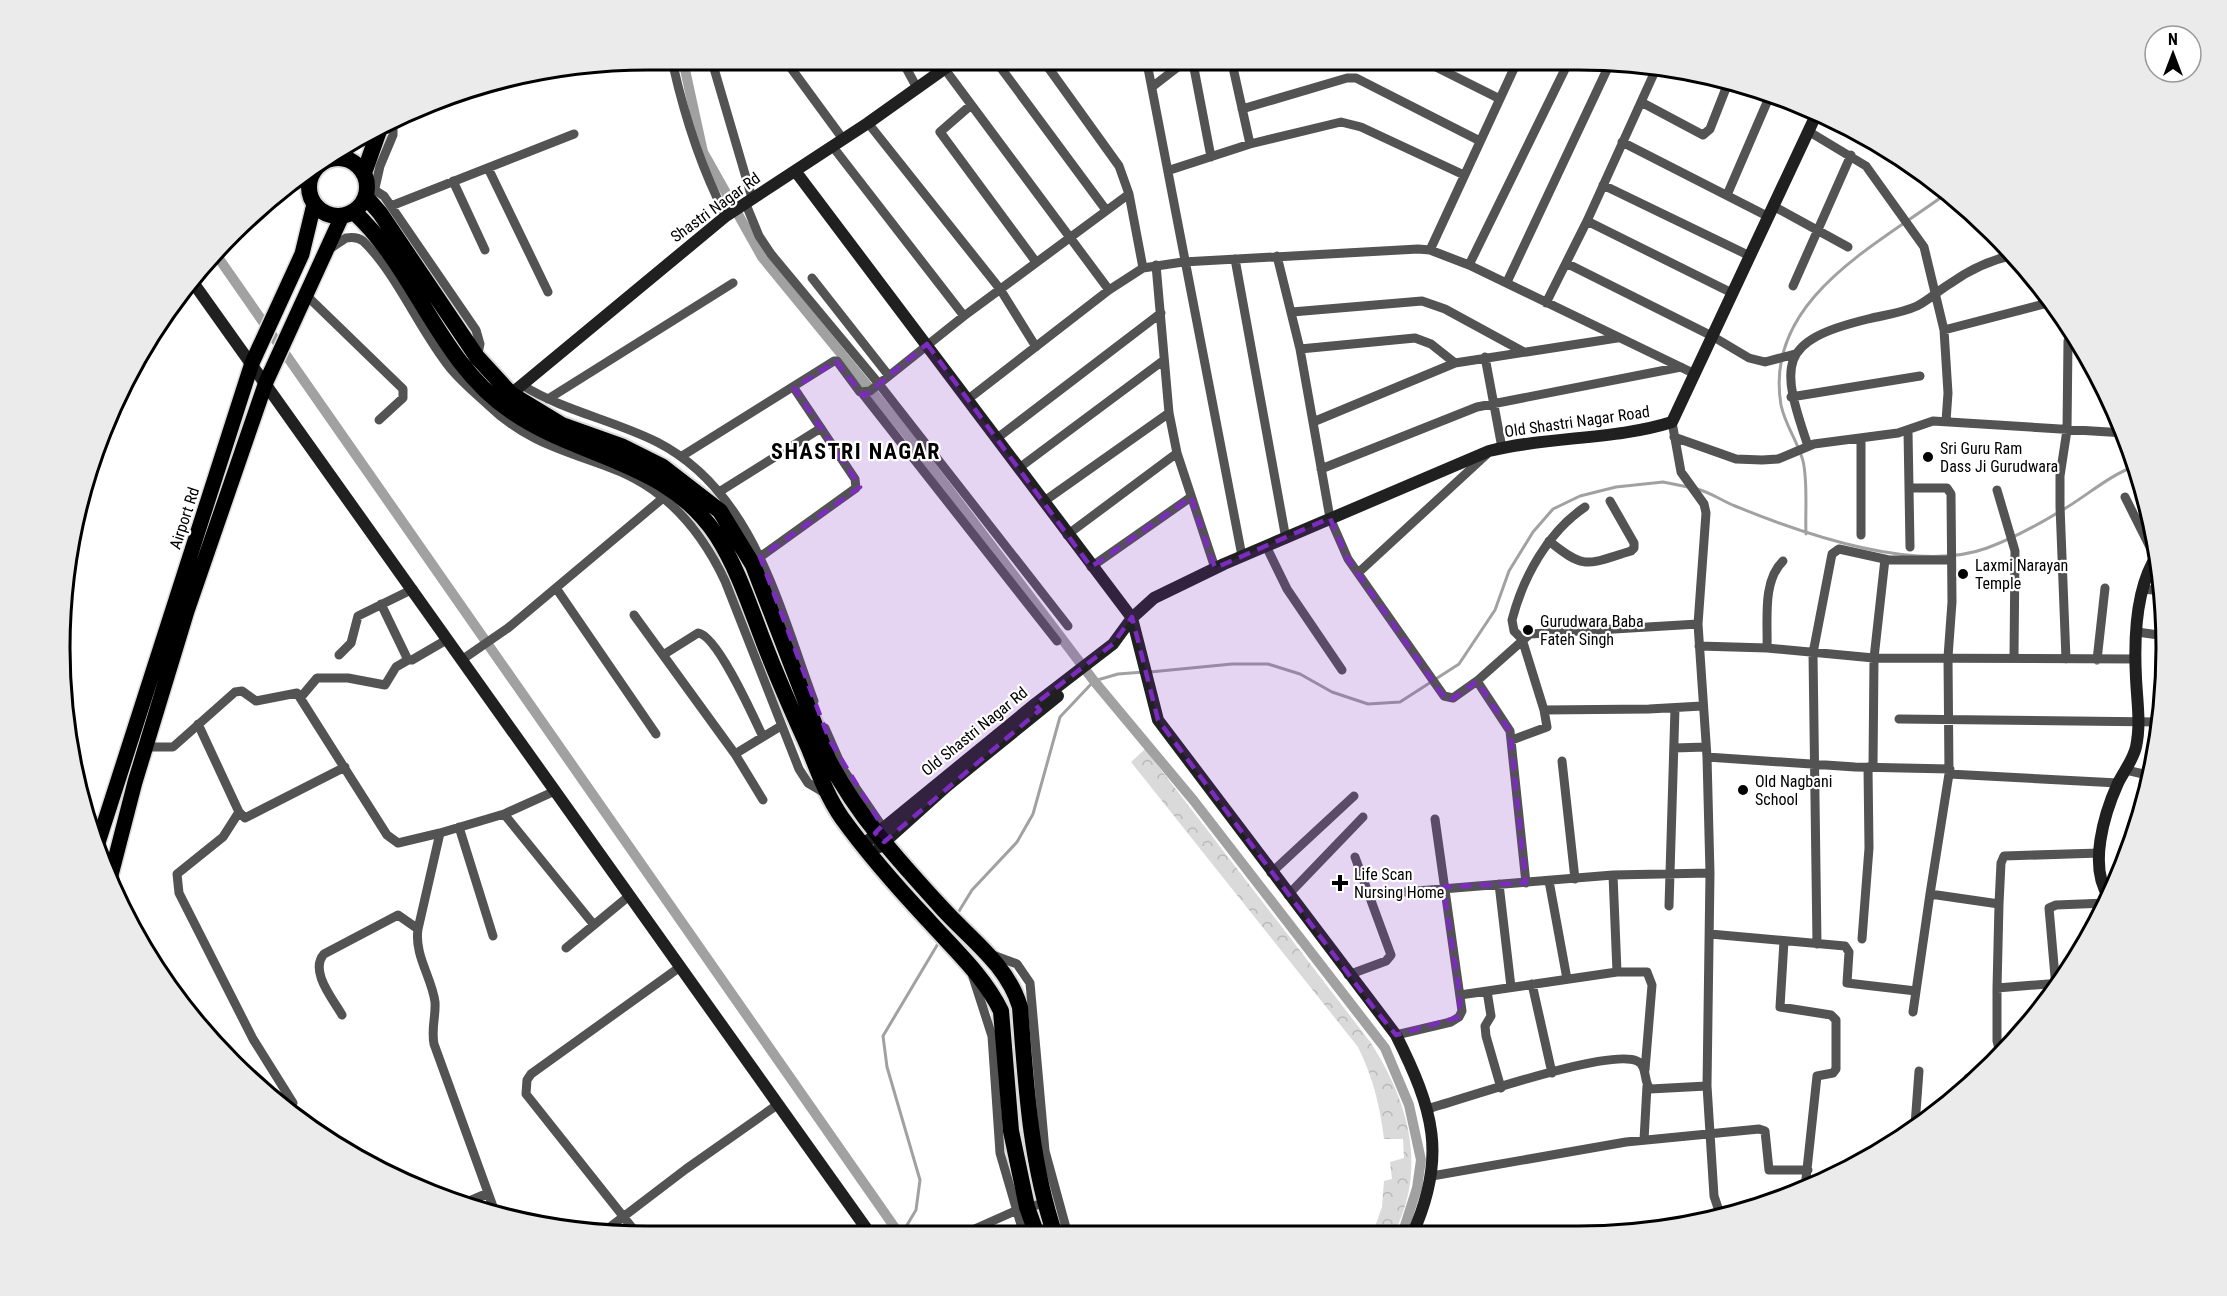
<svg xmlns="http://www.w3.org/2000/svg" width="2227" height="1296" font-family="'Roboto Condensed',sans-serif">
  <defs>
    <pattern id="park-crowns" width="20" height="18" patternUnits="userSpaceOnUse" patternTransform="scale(1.5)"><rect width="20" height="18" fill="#dadada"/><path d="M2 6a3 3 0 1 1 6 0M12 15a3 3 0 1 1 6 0" fill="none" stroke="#b9b9b9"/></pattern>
  </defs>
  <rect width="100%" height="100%" fill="#fff"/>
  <!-- park -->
  <path fill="url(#park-crowns)" d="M1145,749L1371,1043C1409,1103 1428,1169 1393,1235H1372L1382,1207L1384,1181L1392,1179L1390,1162L1404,1158L1403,1139H1384C1380,1106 1373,1077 1358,1047L1131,762Z"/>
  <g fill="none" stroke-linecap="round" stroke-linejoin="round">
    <!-- stream -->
    <path stroke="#a1a1a1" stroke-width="3" d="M1697,489C1710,492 1722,501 1735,506C1801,533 1917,574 1987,548C2015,538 2043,522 2069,506C2091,492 2111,475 2135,466
      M1806,534C1805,513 1808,481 1803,461C1798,442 1785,425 1781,405C1763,300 1876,246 1947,193
      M1150,672L1232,664H1268L1300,674L1332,692L1368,704L1400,702L1459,664L1495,610L1509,571L1533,532L1553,509L1580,496L1616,487L1663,482L1688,487
      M956,916L972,890L1017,842L1033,814L1060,717L1094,681L1118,674L1144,672
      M901,1235L916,1210L920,1180L887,1067L883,1036L939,942"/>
    <!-- canal -->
    <path stroke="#a1a1a1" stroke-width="10" d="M684,65L703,152L762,257L906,433L1094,681L1194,801L1385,1048L1409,1105L1421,1160L1417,1188L1402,1235
      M215,253L900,1235"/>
    <!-- primary casing -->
    <g stroke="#dbdbdb" stroke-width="18">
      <path id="primary" d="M96,849L252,363L302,254L314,204
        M110,879L135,782L187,611L266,382L342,216"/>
    </g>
    <!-- highway casing -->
    <g stroke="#dbdbdb" stroke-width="20">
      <path id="highway" d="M309 187a29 29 0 1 1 58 0a29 29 0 1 1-58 0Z
        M364,173L381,125
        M366,197L380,213L477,357L511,394L562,425L621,446L663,467L720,511L753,565L828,759C857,815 899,861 942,908C971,940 1007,964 1020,1007C1026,1085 1030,1161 1055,1235
        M354,212C416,269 439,363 511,411C580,459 667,460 717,536C738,569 750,607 764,643C778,680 794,715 810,751C819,774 828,798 842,818C868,854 898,888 928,920C954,949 984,976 1001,1011L1011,1131L1027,1207L1037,1235"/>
    </g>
    <!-- street -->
    <path stroke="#535353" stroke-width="9" d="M1426,62L1500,99
      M1045,63L1119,166L1129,194L1143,268
      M1147,63L1242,556
      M1193,63L1211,157
      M1232,63L1250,144
      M788,64L843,139
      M904,64L917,88
      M941,64L1109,290
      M998,64L1106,210
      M673,65C685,118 701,168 726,216
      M713,65L752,198
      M1152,87L1183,63
      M1641,102L1703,135L1710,129L1728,83
      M971,105L940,132L1036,262
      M1242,109L1347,78H1356L1480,141
      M868,123L1000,289L1036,347
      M1808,131L1866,166L1924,247L1944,330L1948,393L1946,421
      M1622,142L1769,217
      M833,147L964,316
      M488,168L548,292
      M1170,170L1250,144L1341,122L1361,127L1464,175
      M453,181L485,250
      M367,185L384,196L476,330L480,344L477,357
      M1603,185L1750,256
      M375,188L380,166L393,135V129L387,121
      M1727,195L1771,93
      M745,202L759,236L771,254L879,384L1068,626
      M391,206L574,134
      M1773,206L1848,247
      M1587,221L1656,69
      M331,248L346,238C352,237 358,237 363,241C396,272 421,333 451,369C462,382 475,393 487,404C526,442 563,450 611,468C666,488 701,530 725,581L799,769L808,783L825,793
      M1430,250L1517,62
      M1277,256L1300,349L1330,518L1348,559L1444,696L1453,698L1477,681L1530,634L1698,624
      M1235,259L1286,539
      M1566,263L1712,336L1749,358L1765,362L1795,354
      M1156,265L1169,413L1177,453L1215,568
      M1469,265L1569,61
      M812,278L889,376
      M1507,282L1611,61
      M1793,286L1851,155
      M306,295L403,389V398L379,420
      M1546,303L1587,221L1732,293
      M1292,312L1422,301L1445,309L1524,352
      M1944,330L2052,302
      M1300,349L1415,338L1431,344L1455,363
      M1485,357L1502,448
      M522,385C564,411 613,420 657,442C753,491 779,607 814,701
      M862,393L1057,641
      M1791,397L1920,376
      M548,399L733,283
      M967,400L1109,290L1143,268L1183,262L1418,249L1430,250L1469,265L1695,374
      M1313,422L1455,363L1617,338
      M1672,422L1681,472L1704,504L1706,513L1698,624L1707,757L1710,873L1707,1086L1714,1196L1720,1214
      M1908,431L1909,488H1947L1951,494L1952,602L1948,657L1949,774L1930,894L1999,904L1997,988L2061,983
      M1674,437L1736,459L1762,460L1778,459L1814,444L1898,433L1933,421L2125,433
      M996,439L1161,313
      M1808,446C1780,364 1777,341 1868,319C1884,315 1902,313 1917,306C1929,300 1939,290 1951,283C1969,270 1991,260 2013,255
      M682,456L834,361H837L860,392L870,391L964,316L1129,194
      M1019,468L1164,360
      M1321,469L1477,407L1681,367
      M1909,488L1910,547
      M1997,490L2015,551L2014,657
      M719,492L821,428
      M2125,497L2155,557
      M1043,502L1169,413
      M1585,507C1548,532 1523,577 1512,620L1514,631L1522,639L1544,710L1649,709L1702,706
      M1067,535L1177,453
      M1861,535V438
      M1549,541C1586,571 1587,564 1631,551L1634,548V543L1610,501
      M1266,546L1287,589L1342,670
      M760,557L856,488L855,479L794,388
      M1091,567L1191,497
      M1358,573L1486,455
      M556,588L656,734
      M2144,589L2161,591
      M381,604L408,660H412L448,639
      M634,615L735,754L763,800
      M2137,632L2166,636
      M1699,646L1767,648L1874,658L2135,659
      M1767,648C1768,621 1762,581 1783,561
      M339,655L351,643L358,616L413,589
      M663,655L698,633C717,635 754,718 763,737
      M463,659L508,628L663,498
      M2066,659L2060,506V476L2067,430L2068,341
      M2097,660L2105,588
      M1477,681L1510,731L1526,883
      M301,697L317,678H348L385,685L396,667L408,660
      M1899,719L2160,722
      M198,724L239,812L245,818L345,767
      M825,728L843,769L882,826
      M1512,740L1547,727L1544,710
      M146,747H173L235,692L242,691L256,701L297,693L387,835L398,843L440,833
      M1674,748L1706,747
      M735,754L781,726
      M1707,757L1855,767L1950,769
      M1562,761L1575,879
      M1873,767L1874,658L1885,559
      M2126,770L2152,776
      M1949,774L2118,783
      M239,812L223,837L177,874L179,893L253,1039L293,1103
      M504,814L555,791
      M459,827L493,936
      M1271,873L1354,796
      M1613,875L1617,972
      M1549,881L1567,979
      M1499,884L1511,987
      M1405,892L1613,875L1710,873
      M1288,895L1363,817
      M1999,904L2001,863L2004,856L2100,853
      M1669,906L1675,708
      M1710,934L1845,946L1849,952L1847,983L1916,991
      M1862,939L1869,848L1868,767
      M1784,941L1780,1007L1831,1015L1836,1020V1069L1833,1073L1817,1076L1805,1188
      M1817,944L1813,653L1832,554L1839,549L1889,560H1951
      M566,948L629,896
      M990,954L1017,964L1030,983L1045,1151L1068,1235
      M1348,975L1386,961L1391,955L1355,857
      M973,977L992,1036L1000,1153L1024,1235
      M1532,984L1552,1073
      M1997,988V1041L1998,1045L2006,1050
      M2056,988L2049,908L2056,905L2106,903
      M1487,991L1491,1016L1485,1026L1486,1036L1501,1088
      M1460,995L1617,972H1647L1652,985L1645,1070
      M1913,1012L1930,894
      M342,1015C333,999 309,971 324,954L398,915L418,929
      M1396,1035L1451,1022L1459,1017L1462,1011L1435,819
      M1967,1085L1968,1078
      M1427,1109C1464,1099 1608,1048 1637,1061C1648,1066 1643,1081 1650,1089L1707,1086
      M1915,1125L1919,1071
      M1644,1140L1647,1086
      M1432,1176L1626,1142L1759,1129L1765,1131L1769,1170H1808
      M460,1205L488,1193
      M495,1212L434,1044C431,1028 436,1017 435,1002C432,978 414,955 418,929L440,833L504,814L594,925
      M602,1233L686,1169L777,1105
      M638,1235L526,1094L527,1080L531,1074L680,967
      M961,1235L1015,1211L1048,1202"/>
    <!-- secondary -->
    <path stroke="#202020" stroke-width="12" d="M312,168L313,171
      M796,172L1132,618L1158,720L1396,1035C1433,1109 1448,1156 1412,1235
      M192,281L871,1235
      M511,394L726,216L868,123L951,64
      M864,844L1035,704L1113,644L1132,618L1154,598L1224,564L1489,451C1549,436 1616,440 1672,422L1816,115
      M879,847L947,786L1058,696
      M2109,897C2088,867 2104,814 2118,783C2124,771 2133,760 2136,747C2141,724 2137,701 2136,678C2134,640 2135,587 2158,554"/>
    <!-- primary -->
    <use href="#primary" stroke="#000" stroke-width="15"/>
    <!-- highway -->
    <use href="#highway" stroke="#000" stroke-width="16"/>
  </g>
  <!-- marked area -->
  <path fill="#7b2cbf" fill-opacity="0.2" stroke="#7b2cbf" stroke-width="4.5" stroke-dasharray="12 8" stroke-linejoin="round" d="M927,344L1091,567L1191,497L1215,568L1330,518L1348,559L1441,693L1449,701L1477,681L1510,731L1526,883L1443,887L1460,995L1459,1017L1396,1035L1373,1007L1158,720L1132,617L1113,644L1035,704L1040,710L884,842L875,833L882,826L829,739L760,557L860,487L794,388L836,361L864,396Z"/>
  <!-- markers -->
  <g fill="#000" stroke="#fff" stroke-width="2">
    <circle cx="1928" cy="457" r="6"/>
    <circle cx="1963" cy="574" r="6"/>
    <circle cx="1528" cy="630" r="6"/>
    <circle cx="1743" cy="790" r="6"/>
    <path d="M1337 874h6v6h6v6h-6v6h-6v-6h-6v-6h6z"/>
  </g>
  <g text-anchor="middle" stroke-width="4.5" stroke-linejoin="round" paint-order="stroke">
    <!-- street labels -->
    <g font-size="16" fill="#000" stroke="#fff">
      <text transform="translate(715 207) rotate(-36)" y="6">Shastri Nagar Rd</text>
      <text transform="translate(1577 421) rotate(-8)" y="6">Old Shastri Nagar Road</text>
      <text transform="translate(184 518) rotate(-72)" y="6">Airport Rd</text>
      <text transform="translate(974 731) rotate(-39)" y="6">Old Shastri Nagar Rd</text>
    </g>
    <!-- poi labels -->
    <g font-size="16" fill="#000" stroke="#fff" text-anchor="start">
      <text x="1940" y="454">Sri Guru Ram<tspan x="1940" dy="18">Dass Ji Gurudwara</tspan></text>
      <text x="1975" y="571">Laxmi Narayan<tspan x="1975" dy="18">Temple</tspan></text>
      <text x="1540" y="627">Gurudwara Baba<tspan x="1540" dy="18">Fateh Singh</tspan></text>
      <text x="1755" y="787">Old Nagbani<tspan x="1755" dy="18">School</tspan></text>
      <text x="1354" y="880">Life Scan<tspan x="1354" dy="18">Nursing Home</tspan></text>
    </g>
    <!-- district labels -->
    <g font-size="22" font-weight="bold" letter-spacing="1.5" fill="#000" stroke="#fff">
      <text x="856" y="459">SHASTRI NAGAR</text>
    </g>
  </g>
  <!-- crop -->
  <path d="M0 0H2227V1296H0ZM648 70H1578A578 578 0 0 1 2156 648V648A578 578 0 0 1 1578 1226H648A578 578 0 0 1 70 648V648A578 578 0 0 1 648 70Z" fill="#ebebeb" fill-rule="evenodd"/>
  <path fill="none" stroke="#000" stroke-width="3" d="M648 70H1578A578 578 0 0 1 2156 648V648A578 578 0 0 1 1578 1226H648A578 578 0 0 1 70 648V648A578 578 0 0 1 648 70Z"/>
  <!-- north arrow -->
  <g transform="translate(2173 54)"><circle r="28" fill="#ffffff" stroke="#999999" stroke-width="1.5"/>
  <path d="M0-4.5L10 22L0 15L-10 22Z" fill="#000000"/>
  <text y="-9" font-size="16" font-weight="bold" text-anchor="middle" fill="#000000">N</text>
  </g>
</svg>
